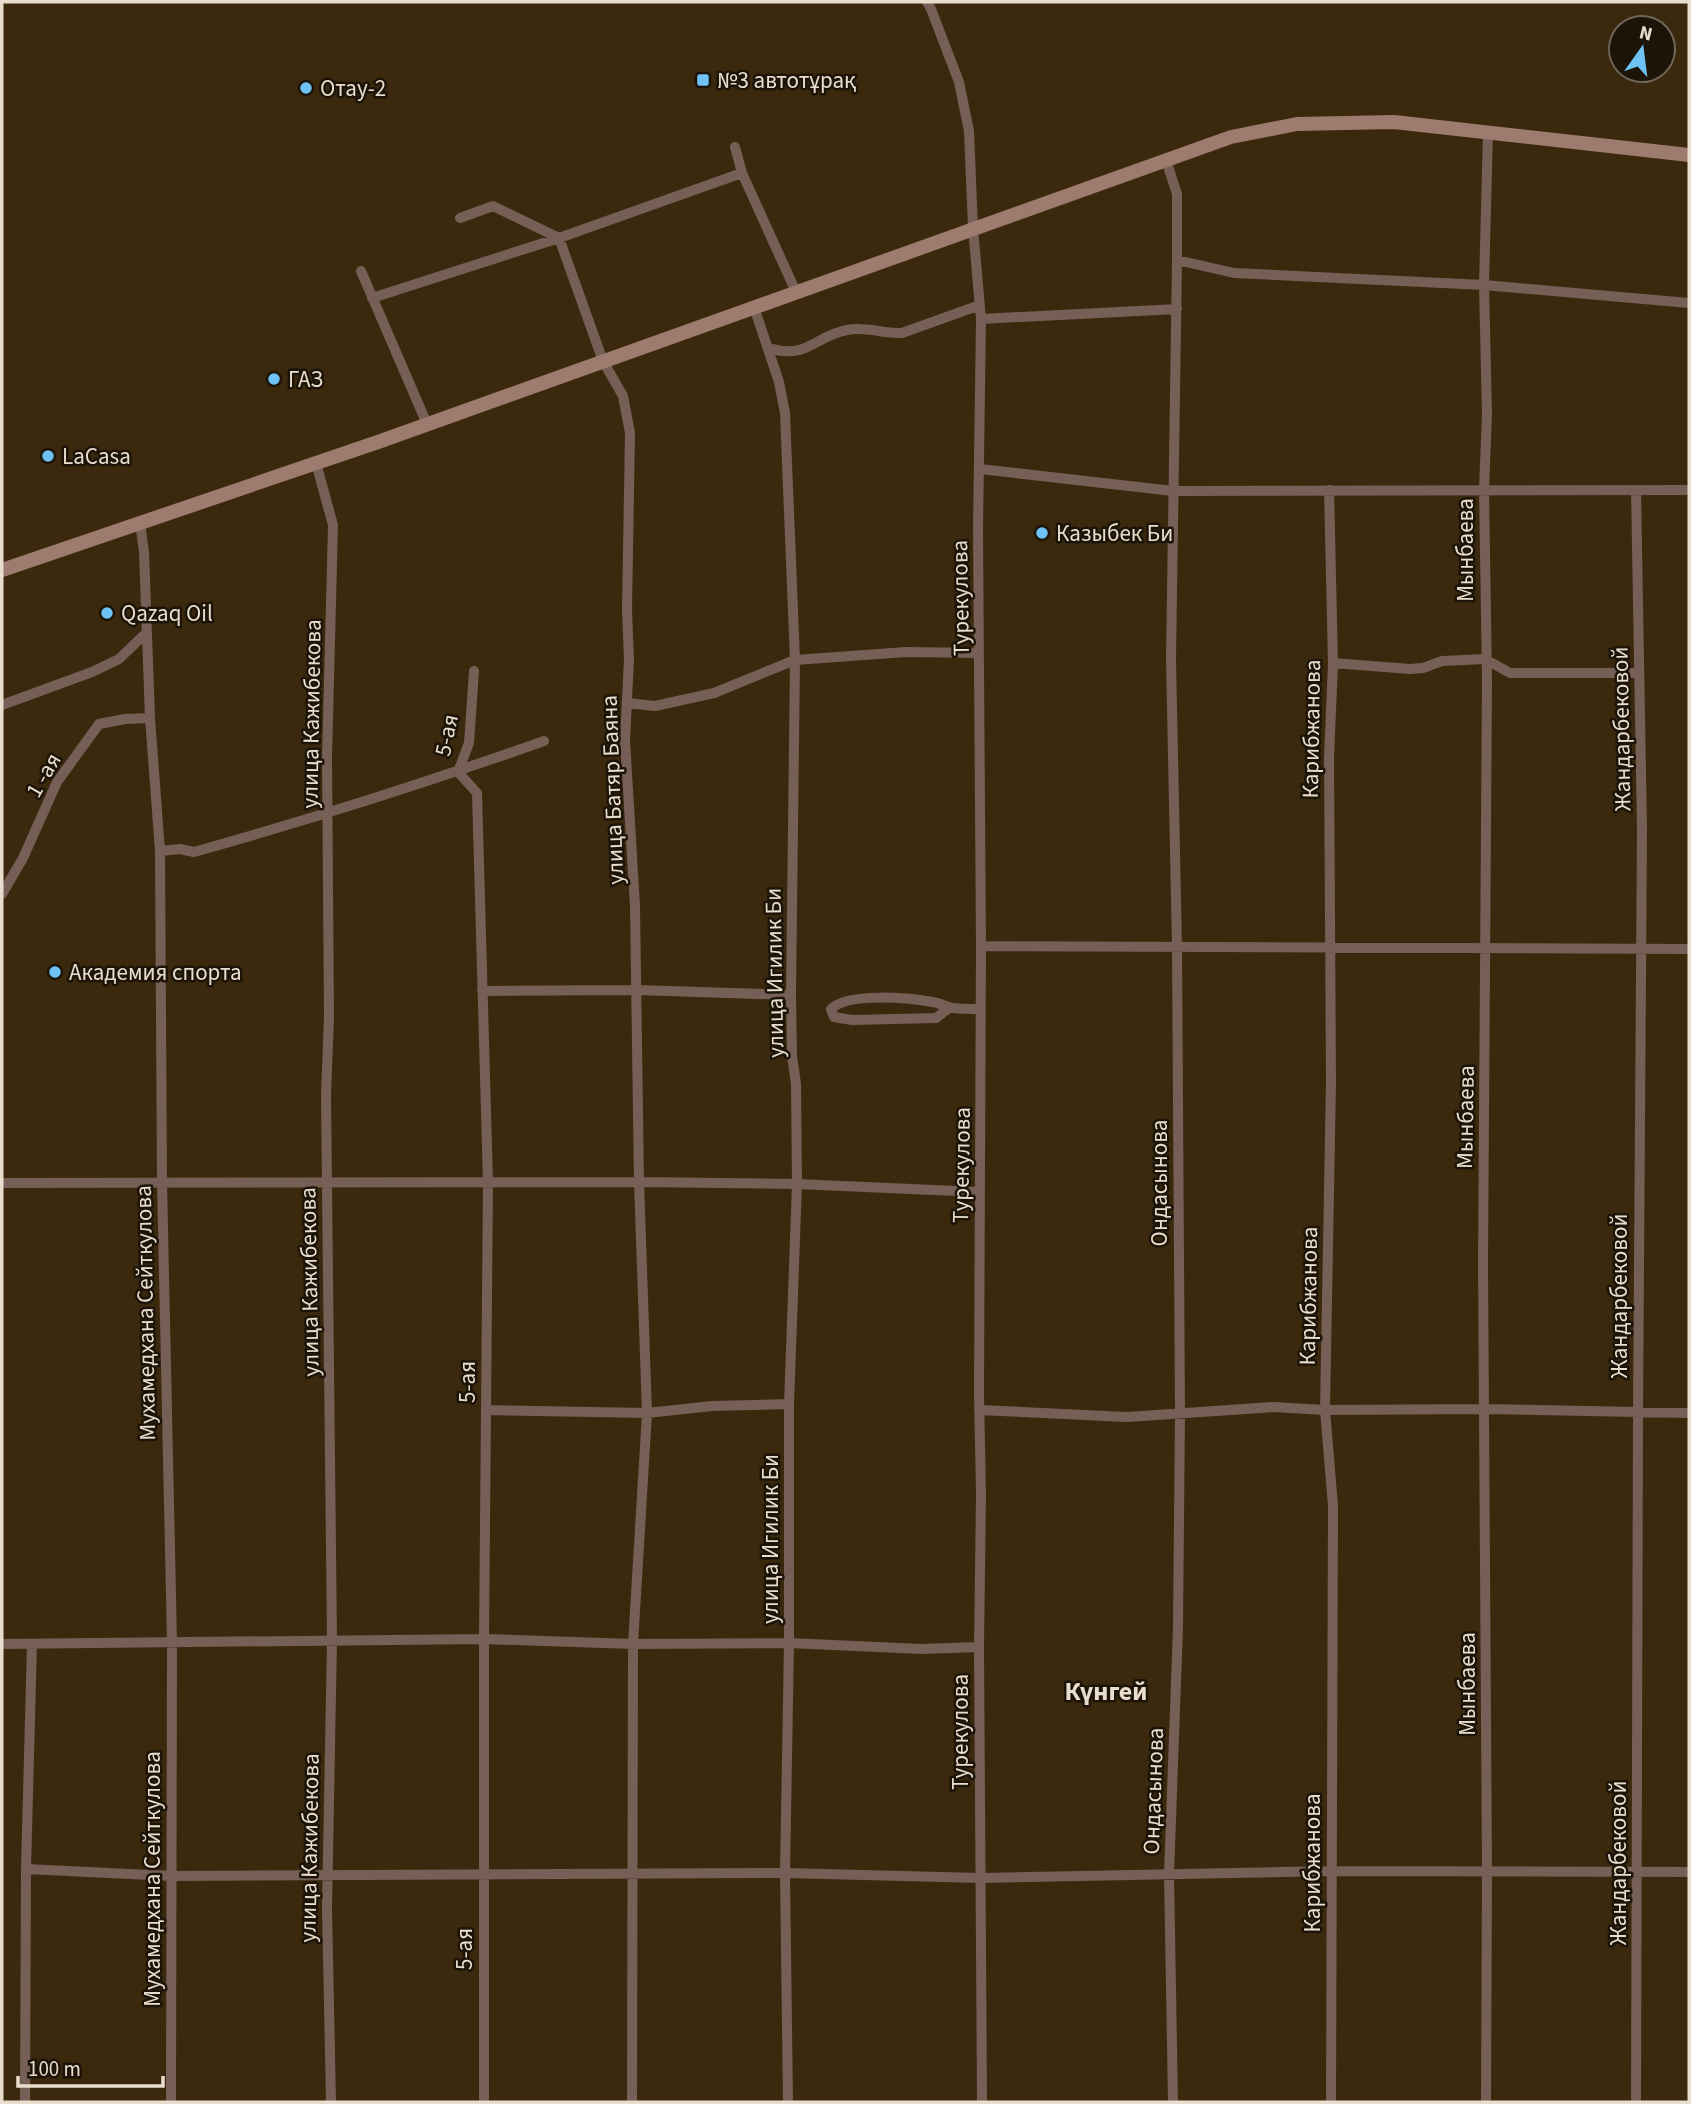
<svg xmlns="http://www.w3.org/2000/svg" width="1691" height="2104" font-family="'Source Sans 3',sans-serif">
  <rect width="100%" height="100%" fill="#3b290d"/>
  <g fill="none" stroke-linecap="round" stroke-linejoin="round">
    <!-- street -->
    <path stroke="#755f57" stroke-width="10" d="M927,2L931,9L959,82L969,131L973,228L981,319L978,529L981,946L979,1393L981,1496L979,1647L982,2102
      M735,147L742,173L796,292
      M1166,160L1177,194V260L1171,659L1177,947L1180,1413L1178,1627L1169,1874L1173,2102
      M460,218L493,206L559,238L603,361L623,396L630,433L627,610L629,659L625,740L635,906L639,1182L647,1413L633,1644L632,2102
      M1177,260L1234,273L1484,285L1689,303
      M361,271L427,424
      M372,298L559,238L742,173
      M754,307L779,382L785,413L795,660L791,995L792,1056L796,1084L797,1184L789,1404V1643L785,1873L788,2102
      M981,319L1177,309
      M769,348C808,360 814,336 847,330C865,326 884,334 902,333L980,305
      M316,463L333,525L327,757L329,1017L326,1095L332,1640L327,1909L331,2102
      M980,469L1173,491L1689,490
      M1329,490L1333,663L1329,758L1331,1081L1325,1410L1333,1506L1331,2102
      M1636,490L1642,828L1638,1413L1636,2102
      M140,523L144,552L150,718L160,851L162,1182L172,1642L171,2102
      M1333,663L1410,669L1423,668L1442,661L1485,659L1510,673H1639
      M474,671L469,743L458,772L477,793L488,1182L484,1639V2102
      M627,703L655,706L714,693L795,660L906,652L979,653
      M2,705L92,672L119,659L146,633
      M160,851L180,849L194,852C312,819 428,782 544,741
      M2,894L23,858L57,782L99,724L125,719L150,718
      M981,946L1689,949
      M482,991L637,990L791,995
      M949,1008L936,1018L852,1020L834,1017L831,1009C848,992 909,998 933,1002C940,1003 946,1007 953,1008C962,1009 971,1009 981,1009
      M2,1183L639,1182L797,1184L979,1192
      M486,1410L647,1413L712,1406L789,1404
      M979,1410L1127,1417L1274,1407L1325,1410L1485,1409L1689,1413
      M2,1644L484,1639L633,1644L789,1643L921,1649L979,1647
      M26,1869L171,1876L785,1873L981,1878L1331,1871L1689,1872
      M25,2102L26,1869L32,1644
      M1486,2102L1487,1871L1483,1262L1487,679L1484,489L1487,414L1484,285L1488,132"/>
    <!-- secondary -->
    <path stroke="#9d7b6e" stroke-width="14" d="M2,570L378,442L1231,137L1297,124L1394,122L1689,155"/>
  </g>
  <!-- markers -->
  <g fill="#6fc2f4" stroke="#1c1408" stroke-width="2.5">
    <rect x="696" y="73" width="14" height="14" rx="3.5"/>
    <circle cx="306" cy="88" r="7"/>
    <circle cx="274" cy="379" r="7"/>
    <circle cx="48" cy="456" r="7"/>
    <circle cx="1042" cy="533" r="7"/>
    <circle cx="107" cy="613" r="7"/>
    <circle cx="55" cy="972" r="7"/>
  </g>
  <g text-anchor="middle" stroke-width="5" stroke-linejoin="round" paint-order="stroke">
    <!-- poi labels -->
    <g font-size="23" fill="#e9ddcd" stroke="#1c1408" text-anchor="start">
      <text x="717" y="88">№3 автотұрақ</text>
      <text x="320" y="96">Отау-2</text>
      <text x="288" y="387">ГАЗ</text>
      <text x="62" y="464">LaCasa</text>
      <text x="1056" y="541">Казыбек Би</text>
      <text x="121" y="621">Qazaq Oil</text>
      <text x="69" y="980">Академия спорта</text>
    </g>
    <!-- street labels -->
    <g font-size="23" fill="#e9ddcd" stroke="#1c1408">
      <text transform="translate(1465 550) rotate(-90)" y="8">Мынбаева</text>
      <text transform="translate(960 598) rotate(-91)" y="8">Турекулова</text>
      <text transform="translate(311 714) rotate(-89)" y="8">улица Кажибекова</text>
      <text transform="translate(1311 729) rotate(-89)" y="8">Карибжанова</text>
      <text transform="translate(1621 729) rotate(-91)" y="8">Жандарбековой</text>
      <text transform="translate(446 735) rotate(-78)" y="8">5-ая</text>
      <text transform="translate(43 775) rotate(-60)" y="8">1 -ая</text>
      <text transform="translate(612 790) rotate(-92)" y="8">улица Батяр Баяна</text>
      <text transform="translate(774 973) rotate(-91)" y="8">улица Игилик Би</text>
      <text transform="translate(1465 1117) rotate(-89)" y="8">Мынбаева</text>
      <text transform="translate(961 1165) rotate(-89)" y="8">Турекулова</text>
      <text transform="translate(1159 1183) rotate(-90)" y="8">Ондасынова</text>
      <text transform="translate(309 1282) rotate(-91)" y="8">улица Кажибекова</text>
      <text transform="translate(1308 1296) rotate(-89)" y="8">Карибжанова</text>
      <text transform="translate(1619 1296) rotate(-90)" y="8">Жандарбековой</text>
      <text transform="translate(145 1313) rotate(-91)" y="8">Мухамедхана Сейткулова</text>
      <text transform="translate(467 1382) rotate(-90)" y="8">5-ая</text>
      <text transform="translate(770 1539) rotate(-90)" y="8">улица Игилик Би</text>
      <text transform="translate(1467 1684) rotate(-90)" y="8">Мынбаева</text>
      <text transform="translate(960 1732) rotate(-90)" y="8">Турекулова</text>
      <text transform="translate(1153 1791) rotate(-88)" y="8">Ондасынова</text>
      <text transform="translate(309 1848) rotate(-89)" y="8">улица Кажибекова</text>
      <text transform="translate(1312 1863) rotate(-90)" y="8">Карибжанова</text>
      <text transform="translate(1618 1863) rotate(-90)" y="8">Жандарбековой</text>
      <text transform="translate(152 1879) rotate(-90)" y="8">Мухамедхана Сейткулова</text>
      <text transform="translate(464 1949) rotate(-90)" y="8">5-ая</text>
    </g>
    <!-- quarter labels -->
    <g font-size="26" font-weight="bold" fill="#e9ddcd" stroke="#1c1408">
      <text x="1106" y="1700">Күнгей</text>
    </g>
  </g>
  <!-- border -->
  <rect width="1691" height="2104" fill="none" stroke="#e9ddcd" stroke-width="7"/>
  <!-- north arrow -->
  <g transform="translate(1642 49) rotate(14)"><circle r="33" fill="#1c1408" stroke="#6e6457" stroke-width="2"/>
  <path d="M0-5L12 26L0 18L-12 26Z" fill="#6fc2f4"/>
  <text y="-10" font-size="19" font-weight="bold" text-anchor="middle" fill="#e9ddcd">N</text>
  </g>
  <!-- scale -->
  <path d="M18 2076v10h145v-10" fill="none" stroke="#e9ddcd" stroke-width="3.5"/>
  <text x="28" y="2076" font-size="21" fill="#e9ddcd" stroke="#1c1408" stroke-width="5" paint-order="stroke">100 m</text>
</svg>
